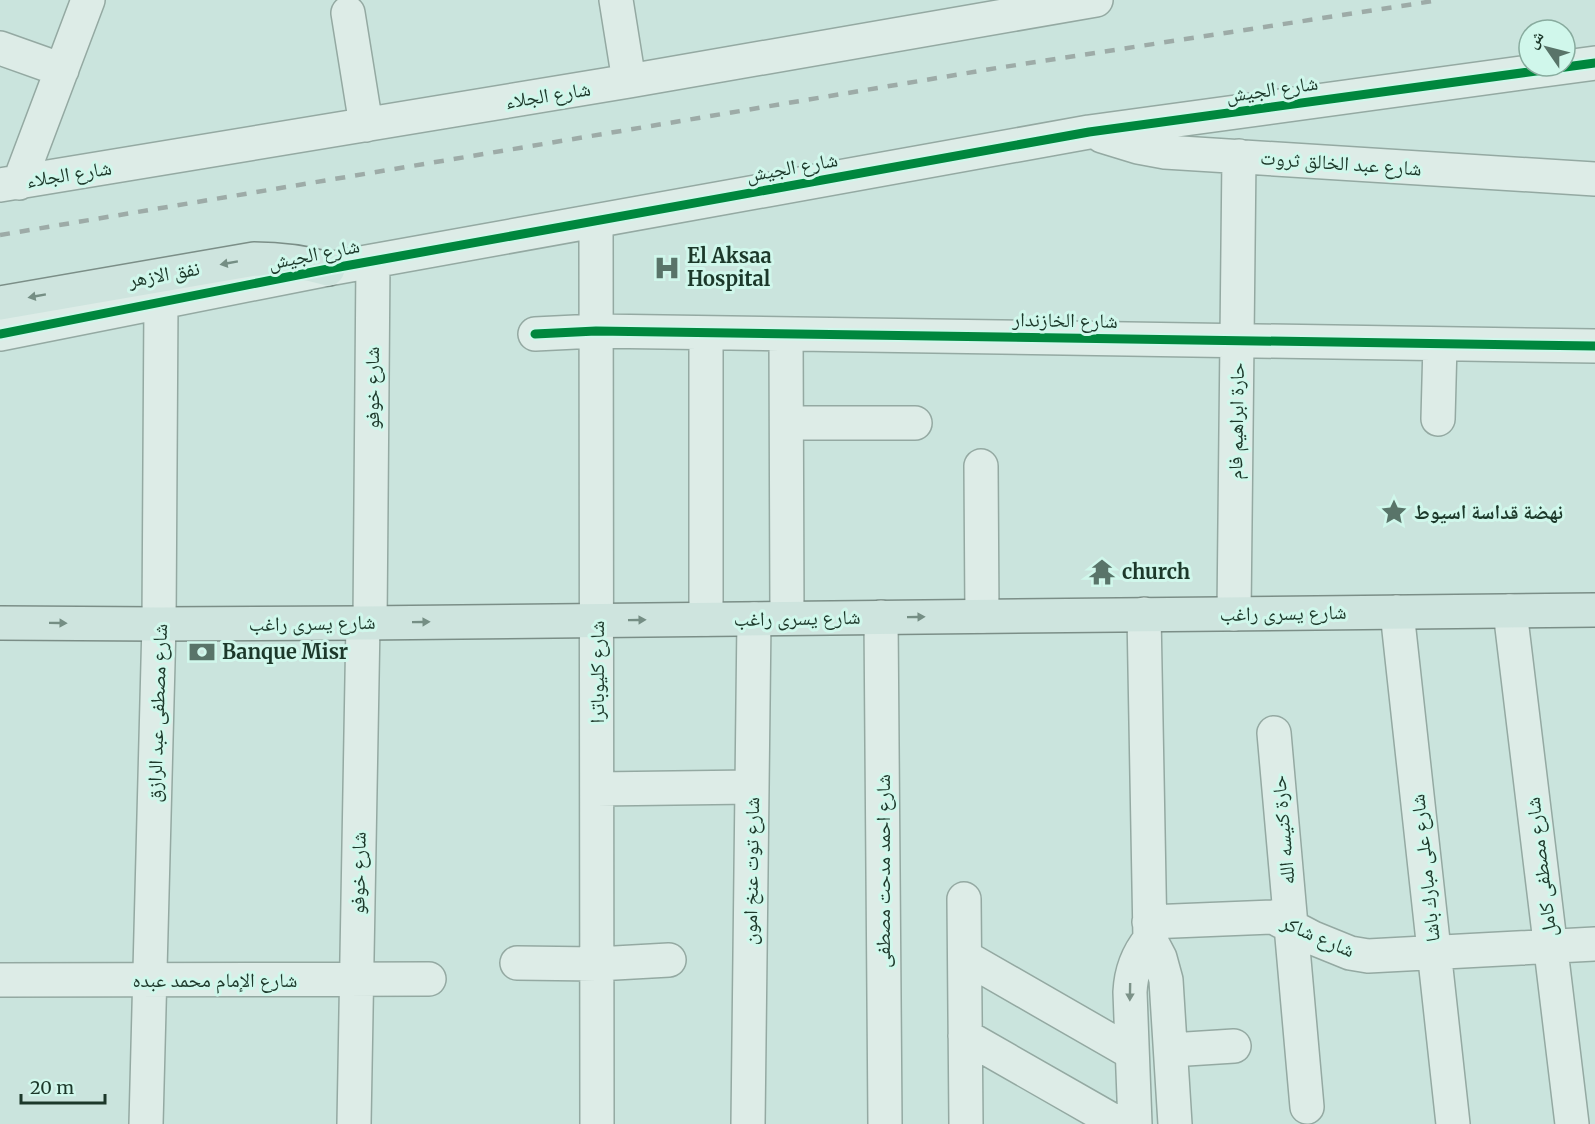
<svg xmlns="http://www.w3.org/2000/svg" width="1595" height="1124" font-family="Merriweather,'Noto Naskh Arabic',serif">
  <rect width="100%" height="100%" fill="#cae4dd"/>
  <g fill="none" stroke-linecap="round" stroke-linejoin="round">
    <!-- minor casing -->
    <g stroke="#94a9a2" stroke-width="36">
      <path id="minor" d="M616,0L629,81
        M348,13L366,125
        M0,48L62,70
        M1102,136L1138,147L1165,152L1595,179
        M19,183L88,0
        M0,185L629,81L1096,0
        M596,221L597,1124
        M0,334L328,269L1089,132L1595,63
        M535,334L596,331L1595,346
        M786,334L787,618
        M1438,419L1440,344
        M787,423H915
        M981,466L982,616
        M1510,611L1572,1124
        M1397,612L1453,1124
        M1144,614L1150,939L1160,958L1166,980L1175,1124
        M1234,614L1239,156
        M881,617L885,1124
        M706,619V333
        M370,623L373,261
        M1274,733L1307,1107
        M597,789L752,787
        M964,899L966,1124
        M1149,922L1273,917L1313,938L1350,953L1368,956L1595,944
        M965,957L1132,1053
        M517,963L597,964L669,960
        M0,980L429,979
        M965,1036L1119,1124
        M1171,1050L1234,1046
        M146,1124L159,624L161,302
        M354,1124L363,623
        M748,1124L754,619
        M1135,1124L1130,992C1131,971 1137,955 1150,939"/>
    </g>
    <!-- major casing -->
    <g stroke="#7b8e87" stroke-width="36">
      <path id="major" d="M0,303L254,259C280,259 304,262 328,269
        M0,623L159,624L363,623L1595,610"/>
    </g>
    <!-- minor -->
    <use href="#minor" stroke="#ddece7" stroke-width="33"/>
    <!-- major -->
    <use href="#major" stroke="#cee4de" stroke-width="33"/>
    <!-- rail -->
    <path stroke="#9daba7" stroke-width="4.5" stroke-dasharray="10 10" stroke-linecap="butt" d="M0,235L997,68L1440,0"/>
    <!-- cycleway casing -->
    <g stroke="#d0f7eb" stroke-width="13">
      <path id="cycleway" d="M0,334L328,269L1089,132L1595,63
        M535,334L596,331L1595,346"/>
    </g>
    <!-- cycleway -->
    <use href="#cycleway" stroke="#00873e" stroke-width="9"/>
  </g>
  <!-- one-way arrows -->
  <defs><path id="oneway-solid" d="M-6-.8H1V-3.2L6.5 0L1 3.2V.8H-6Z" transform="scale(1.5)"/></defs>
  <g fill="#758e84">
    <use href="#oneway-solid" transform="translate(229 263) rotate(170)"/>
    <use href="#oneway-solid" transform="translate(37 296) rotate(170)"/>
    <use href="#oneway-solid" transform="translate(916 617) rotate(-1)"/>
    <use href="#oneway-solid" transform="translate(637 620) rotate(-1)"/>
    <use href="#oneway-solid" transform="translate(421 622) rotate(-1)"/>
    <use href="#oneway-solid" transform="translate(58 623) rotate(1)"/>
  </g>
  <use fill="#7c9288" href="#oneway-solid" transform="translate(1130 992) rotate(91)"/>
  <!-- icons -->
  <defs>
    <g id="hospital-bare" transform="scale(2.07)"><path d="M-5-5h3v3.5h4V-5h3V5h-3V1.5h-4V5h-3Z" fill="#597469" stroke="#d0f7eb" stroke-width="2.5" paint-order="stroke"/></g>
    <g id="sight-bare" transform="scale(2.07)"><path d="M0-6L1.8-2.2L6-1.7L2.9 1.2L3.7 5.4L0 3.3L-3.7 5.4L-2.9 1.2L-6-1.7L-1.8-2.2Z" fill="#597469" stroke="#d0f7eb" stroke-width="2.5" paint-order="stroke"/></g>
    <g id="temple-bare" transform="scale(2.07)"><path d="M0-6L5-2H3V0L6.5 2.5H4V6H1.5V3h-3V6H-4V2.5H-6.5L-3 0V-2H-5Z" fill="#597469" stroke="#d0f7eb" stroke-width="2.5" paint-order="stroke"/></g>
    <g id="bank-bare" transform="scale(2.07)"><path d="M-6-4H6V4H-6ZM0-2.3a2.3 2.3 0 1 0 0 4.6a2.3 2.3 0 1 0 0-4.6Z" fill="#597469" stroke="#d0f7eb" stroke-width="2.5" paint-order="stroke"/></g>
  </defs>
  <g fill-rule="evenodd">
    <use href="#hospital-bare" x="667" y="268"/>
    <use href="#sight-bare" x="1394" y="512"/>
    <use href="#temple-bare" x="1102" y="572"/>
    <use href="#bank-bare" x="202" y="652"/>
  </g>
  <g text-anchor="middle" stroke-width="6" stroke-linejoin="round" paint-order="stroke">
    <!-- street labels -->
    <g font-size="20" fill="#1c382a" stroke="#d0f7eb">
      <text transform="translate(1272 89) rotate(-8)" y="7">شارع الجيش</text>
      <text transform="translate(548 95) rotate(-9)" y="7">شارع الجلاء</text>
      <text transform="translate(1341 163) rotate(4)" y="7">شارع عبد الخالق ثروت</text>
      <text transform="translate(792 167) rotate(-10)" y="7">شارع الجيش</text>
      <text transform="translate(69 174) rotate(-9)" y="7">شارع الجلاء</text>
      <text transform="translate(314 254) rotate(-11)" y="7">شارع الجيش</text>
      <text transform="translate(164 274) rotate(-10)" y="7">نفق الازهر</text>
      <text transform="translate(1065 320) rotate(1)" y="7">شارع الخازندار</text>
      <text transform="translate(372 388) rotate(-90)" y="7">شارع خوفو</text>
      <text transform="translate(1236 421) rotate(-89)" y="7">حارة ابراهيم فام</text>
      <text transform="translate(1283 613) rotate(-1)" y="7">شارع يسرى راغب</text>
      <text transform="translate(797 618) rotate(-1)" y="7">شارع يسرى راغب</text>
      <text transform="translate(312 623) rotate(-1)" y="7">شارع يسرى راغب</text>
      <text transform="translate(597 672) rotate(-90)" y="7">شارع كليوباترا</text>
      <text transform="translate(157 713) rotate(-88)" y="7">شارع مصطفى عبد الرازق</text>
      <text transform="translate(1283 830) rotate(-95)" y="7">حارة كنيسه الله</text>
      <text transform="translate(1541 867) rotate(-97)" y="7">شارع مصطفى كامل</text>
      <text transform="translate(1425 868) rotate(-96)" y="7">شارع على مبارك باشا</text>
      <text transform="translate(751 871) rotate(-89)" y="7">شارع توت عنخ امون</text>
      <text transform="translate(883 871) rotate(-90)" y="7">شارع احمد مدحت مصطفى</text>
      <text transform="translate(358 873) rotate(-89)" y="7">شارع خوفو</text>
      <text transform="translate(1318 936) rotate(23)" y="7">شارع شاكر</text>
      <text x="215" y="987">شارع الإمام محمد عبده</text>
    </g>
    <!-- poi labels -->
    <g font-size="20" font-weight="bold" fill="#1c382a" stroke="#d0f7eb" text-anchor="start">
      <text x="687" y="263">El Aksaa<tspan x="687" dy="23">Hospital</tspan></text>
      <text x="1414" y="519">نهضة قداسة اسيوط</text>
      <text x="1122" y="579">church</text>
      <text x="222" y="659">Banque Misr</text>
    </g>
  </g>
  <!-- north arrow -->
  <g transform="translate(1547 48) rotate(305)"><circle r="28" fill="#d0f7eb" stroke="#88ab9e" stroke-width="1.5"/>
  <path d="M0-4.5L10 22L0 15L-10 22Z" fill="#597469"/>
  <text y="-9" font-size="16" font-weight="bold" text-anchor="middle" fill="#1c382a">ش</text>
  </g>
  <!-- scale -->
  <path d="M21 1094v9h84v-9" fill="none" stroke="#1c382a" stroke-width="3"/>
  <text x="30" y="1094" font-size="18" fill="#1c382a" stroke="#d0f7eb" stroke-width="4.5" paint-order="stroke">20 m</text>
</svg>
